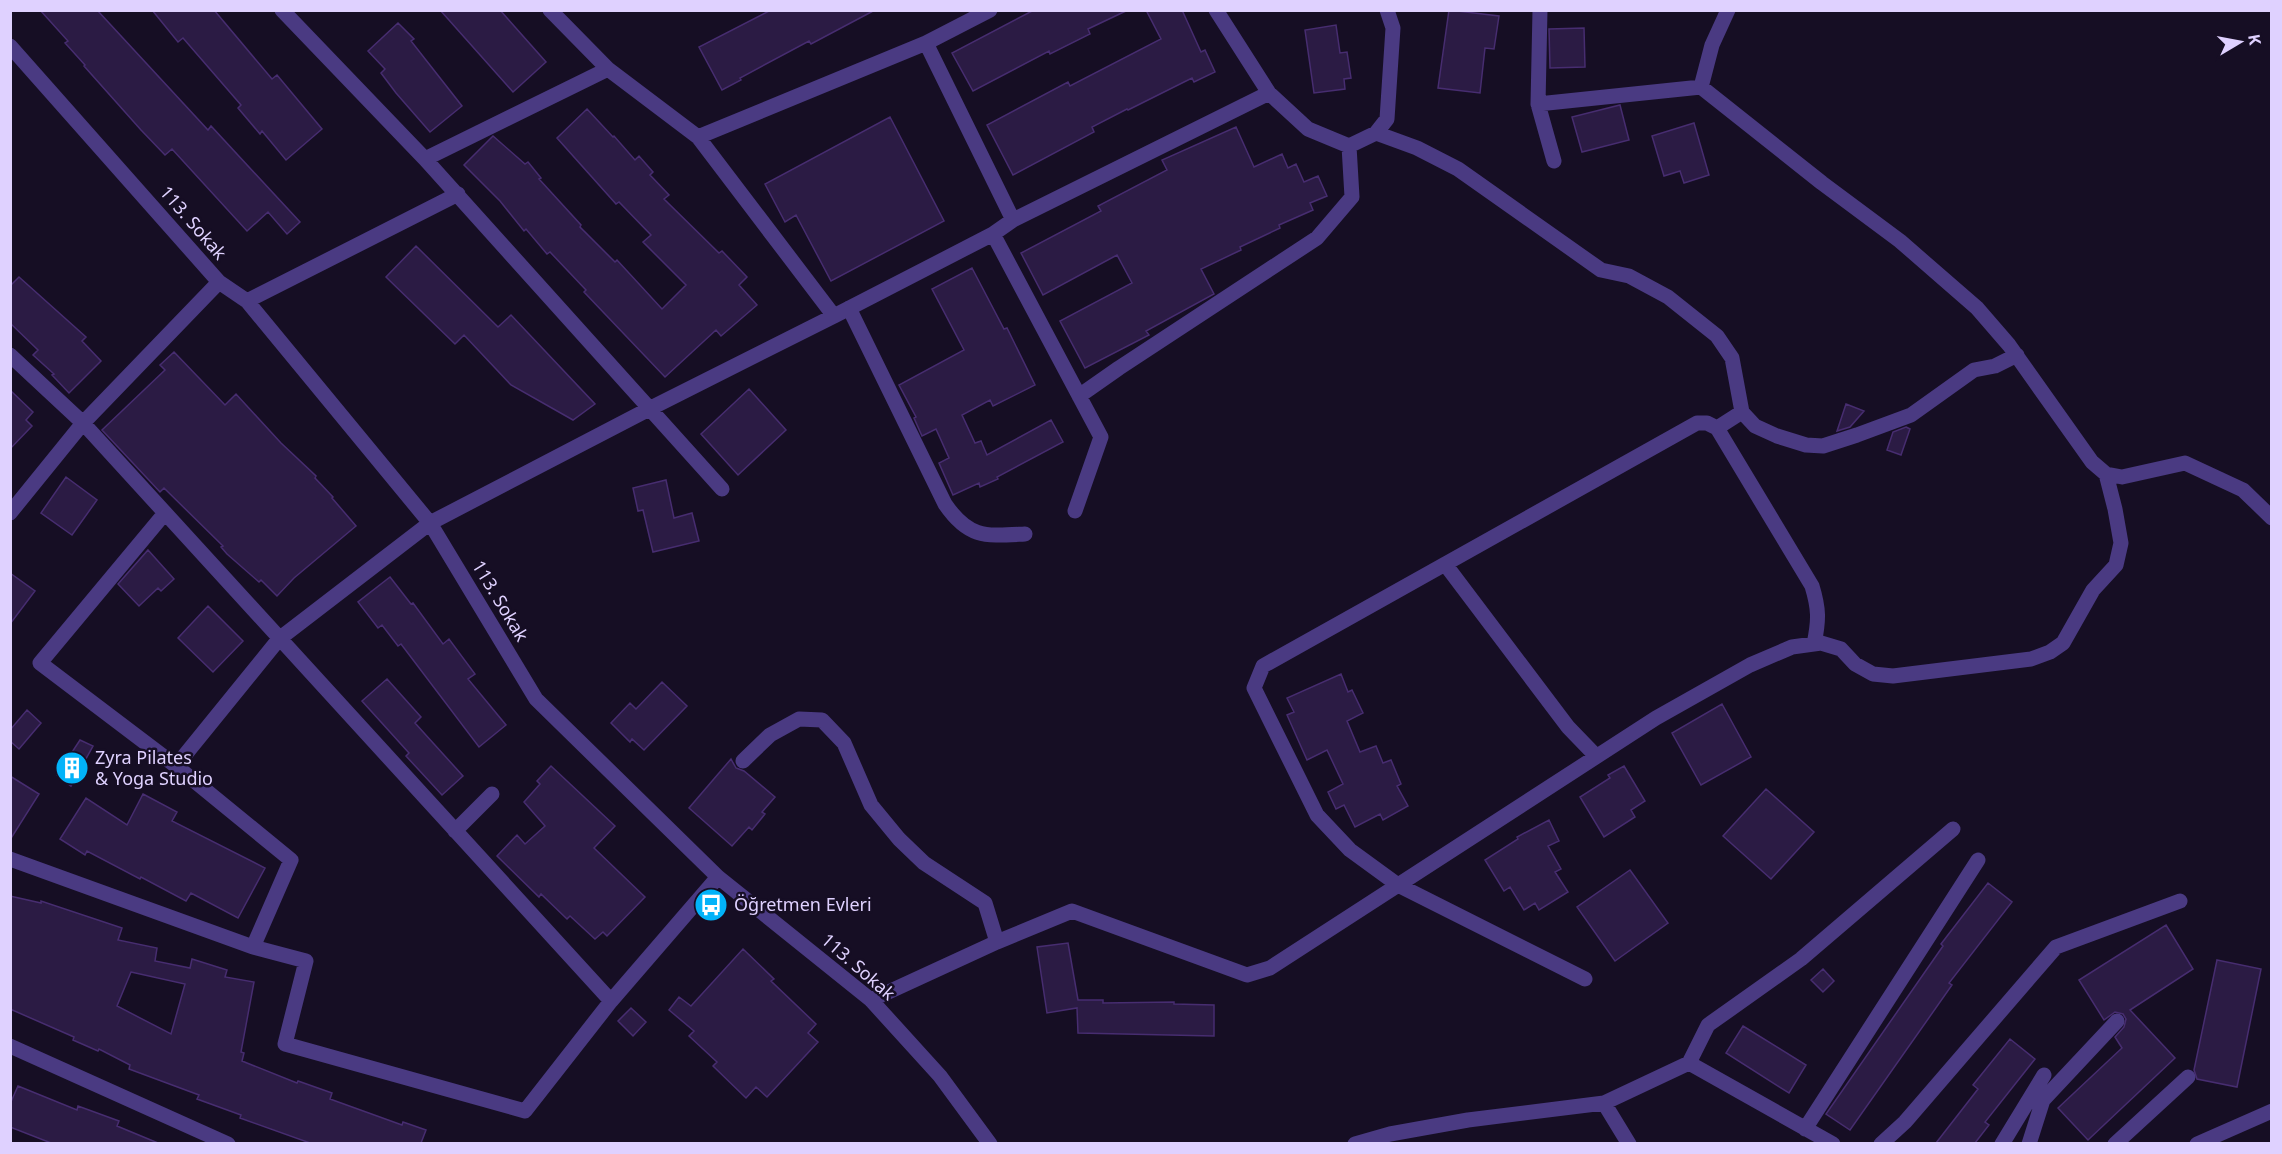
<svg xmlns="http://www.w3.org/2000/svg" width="2282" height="1154" font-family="'Noto Sans',sans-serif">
  <rect width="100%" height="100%" fill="#160e24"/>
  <!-- building -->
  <path fill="#2b1b44" stroke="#472d70" stroke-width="1.5" fill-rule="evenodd" d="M40,10H97L208,130L211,126L300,222L287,234L268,212L247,231L172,149L165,155L141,130L84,66L85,65L65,43L68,41Z
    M152,10H214L272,79L277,75L322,129L286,160L262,131L260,134L238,108L241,105L183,38L178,42Z
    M440,10H500L546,62L513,92Z
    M771,10H875L811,44L809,41L740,78L741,80L722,90L699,47Z
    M1034,10H1128L1088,29L1090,34L1050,54L1049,51L973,91L952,53Z
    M1146,10H1182L1201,52L1205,50L1215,72L1194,82L1192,78L1128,110L1127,109L1092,127L1094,132L1013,175L987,125L1068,82L1070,86L1161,39Z
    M1449,10L1499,16L1494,49L1485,48L1480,93L1438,88Z
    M398,23L414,39L411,41L462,106L430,132L396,93L381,73L385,69L368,51Z
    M1336,25L1340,53L1347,52L1351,78L1344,79L1345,89L1314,93L1305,30Z
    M1584,28L1585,67L1550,68L1549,29Z
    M1620,105L1629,140L1582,152L1572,117Z
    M587,109L613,137L614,136L635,160L639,156L653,172L650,175L669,195L664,199L719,253L722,251L747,277L739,285L757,305L721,336L716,330L665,377L584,292L586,290L550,252L547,254L526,229L524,231L500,201L464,165L493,136L525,164L528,162L541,178L539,179L581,225L580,227L615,262L617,260L662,309L686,285L643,242L651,235L619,202L616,204L557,138Z
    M890,117L944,221L831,281L796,215L785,222L765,184Z
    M1694,123L1709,175L1684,183L1680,171L1664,176L1652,136Z
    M1236,127L1254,167L1282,154L1288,168L1296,164L1304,182L1318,176L1327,196L1310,203L1313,210L1279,225L1280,228L1240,247L1241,250L1201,269L1214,294L1146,331L1149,335L1085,368L1060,321L1132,283L1117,255L1043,295L1021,253L1101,211L1098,206L1167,170L1162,160Z
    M416,246L498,327L511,315L595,404L573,420L511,385L464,335L455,344L386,277Z
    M972,268L1004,329L1007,328L1035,385L993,406L990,400L962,415L975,443L981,441L987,455L1051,420L1063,442L997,477L998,479L980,487L979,483L953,495L939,463L949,458L936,429L922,436L914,418L916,417L899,385L964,350L932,289Z
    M19,277L86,337L82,341L101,361L69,393L52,375L54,374L33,355L38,350L10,323V286Z
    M174,352L225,405L236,394L281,443L316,476L315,478L333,497L332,498L356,526L294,578L277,596L261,580L259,582L227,554L221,547L223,546L164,488L160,492L102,430L165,370L160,365Z
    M749,389L786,430L738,475L701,434Z
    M10,390L33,412L26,420L32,426L10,449Z
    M1846,404L1864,411L1850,427L1837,431Z
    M1906,427L1910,429L1901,455L1887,450L1893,432Z
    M66,477L97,500L72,535L41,513Z
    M666,480L674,518L692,513L699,541L653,552L643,510L638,511L633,488Z
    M148,550L174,579L161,591L158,588L139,606L118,584Z
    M10,573L35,591L10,624Z
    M390,577L411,604L413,603L443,644L449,639L475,674L468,679L506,725L479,747L401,644L398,646L382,625L378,628L358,602Z
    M208,606L243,641L213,672L178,638Z
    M1341,674L1348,692L1352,690L1363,713L1347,721L1360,752L1376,746L1383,763L1391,760L1401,784L1397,786L1408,806L1383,820L1380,814L1355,827L1344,805L1336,809L1328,792L1343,784L1327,750L1307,760L1287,715L1294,712L1287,698Z
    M387,679L421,717L415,723L463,776L442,795L406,756L409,753L362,701Z
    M662,682L687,706L644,750L632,739L630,742L611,723L630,703L636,709Z
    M1722,704L1751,757L1701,785L1672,733Z
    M27,710L41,723L19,749L10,741V730Z
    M80,740L93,746L71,786L57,775Z
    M731,759L736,768L744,771L775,797L762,812L765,814L752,830L749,827L732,846L689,808Z
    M551,766L615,826L594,848L645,897L607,936L603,932L595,939L570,916L567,919L541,894L539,897L497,856L517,835L525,844L545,826L524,802L540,784L537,781Z
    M1624,766L1645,801L1631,810L1635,817L1604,837L1580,797L1610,778L1608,775Z
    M10,776L39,794L10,840Z
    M1766,789L1814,832L1771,879L1723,836Z
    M143,794L177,812L172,821L265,868L238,918L191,893L186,901L141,877L140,879L87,851L85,855L60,839L86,798L127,825Z
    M1549,820L1559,841L1548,846L1561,869L1555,872L1568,892L1539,910L1535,903L1524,910L1510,887L1504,891L1485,860L1518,839L1517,837Z
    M1630,870L1668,923L1615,961L1577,907Z
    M1988,883L2012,902L1949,983L1952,985L1850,1130L1826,1114L1943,946L1941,944Z
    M10,896L41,903V901L122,928L118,940L157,948L155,961L190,968L192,959L227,970L225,977L254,982L241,1052L244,1053L242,1061L297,1083L298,1081L332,1093L330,1099L402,1125L403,1122L426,1130L421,1143H310L240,1118L241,1115L197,1099L199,1095L129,1069L130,1065L99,1049L98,1051L73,1040L74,1037L10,1009ZM131,972L185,984L171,1034L117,1006Z
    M2166,925L2193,969L2130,1010L2175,1058L2088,1140L2058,1108L2122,1048L2115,1037L2124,1027L2126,1019L2123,1014L2115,1012L2104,1020L2079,980Z
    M1068,943L1078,1000H1103V1003L1174,1002V1004L1214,1005V1036L1078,1033L1077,1008L1047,1013L1037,947Z
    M743,949L774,979L771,981L816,1024L808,1033L818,1042L767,1097L756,1087L746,1098L713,1066L717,1062L689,1036L694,1031L669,1010L679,997L691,1006Z
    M2217,960L2261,969L2237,1087L2197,1079L2194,1070Z
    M1823,969L1834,981L1823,992L1811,980Z
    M631,1008L646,1022L633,1036L618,1021Z
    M1743,1026L1806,1065L1789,1093L1726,1053Z
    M2010,1039L2035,1059L1985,1122L1989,1125L1975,1143H1936L1978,1089L1973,1085Z
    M18,1086L77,1110L78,1106L119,1121L117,1126L158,1143H51L10,1127V1104Z"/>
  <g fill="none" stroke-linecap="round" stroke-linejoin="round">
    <!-- minor -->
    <path stroke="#4a3a82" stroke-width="15" d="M282,10L425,159L722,489
      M550,10L608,69L698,137L834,316L993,234L1013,220L1269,93
      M1216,10L1269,93L1308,129L1349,146L1376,133L1387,119L1393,28L1387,10
      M1540,10L1538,104L1701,87L1712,45L1728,10
      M926,43L1013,220
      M10,46L219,282L247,301L430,523L536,699L718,877L871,1000L940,1076L990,1144
      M1701,87L1822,183L1900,241L1977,308L2009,345L2092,462L2106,474L2122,477L2185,463L2243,490L2272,518
      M1538,104L1554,161
      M1376,133L1417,148L1458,169L1601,270L1629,276L1668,297L1717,336L1732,358L1742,412L1755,426L1777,436L1806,445L1823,446L1857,435L1911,415L1974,370L1995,366L2017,355
      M698,137L926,43L990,10
      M425,159L608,69
      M993,234L1101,437L1075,511
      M247,301L458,194
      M849,308L945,504C969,539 986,536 1025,534
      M10,355L83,423L611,1001L718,877
      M1079,396L1119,368L1317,238L1352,197L1349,146
      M1717,428L1742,412
      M10,513L83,423L219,282
      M1445,564L1568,727L1596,756
      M743,761L770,735L799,719L822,720L844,743L871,805L899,839L924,863L985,903L997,942
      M176,766L279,639L430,523L651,408L834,316
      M455,831L492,794
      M10,859L253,947L291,860L176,766L40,663L165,513
      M253,947L306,961L285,1044L525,1111L611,1001
      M1585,979L1398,885L1350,850L1317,815L1254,688L1263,666L1697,423H1707L1717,428L1812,586C1819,609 1819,620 1814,644
      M871,1000L997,942L1072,911L1247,975L1270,968L1656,718L1750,665L1792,647L1821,643L1841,649L1855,664L1873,674L1893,676L2031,659L2050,652L2063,643L2093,590L2116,565L2121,543L2115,509L2106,474
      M10,1046L228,1144
      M1689,1063L1833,1144
      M1604,1103L1629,1144
      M1805,1129L1978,860
      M1355,1144L1390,1134L1468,1120L1604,1103L1689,1063L1708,1025L1801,959L1953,829
      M1881,1144L1905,1122L2056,947L2180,901
      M2002,1144L2044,1075
      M2029,1144L2043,1100L2117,1021
      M2115,1144L2188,1077
      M2197,1144L2272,1111"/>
  </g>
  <!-- icons -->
  <defs>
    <g id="building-disc" transform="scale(1.725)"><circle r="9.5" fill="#02b3f9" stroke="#160e24"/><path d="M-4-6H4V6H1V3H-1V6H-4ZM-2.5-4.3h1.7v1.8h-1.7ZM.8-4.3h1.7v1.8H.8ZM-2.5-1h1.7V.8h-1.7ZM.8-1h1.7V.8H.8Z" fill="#fff"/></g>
    <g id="bus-disc" transform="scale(1.725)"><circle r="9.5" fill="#02b3f9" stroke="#160e24"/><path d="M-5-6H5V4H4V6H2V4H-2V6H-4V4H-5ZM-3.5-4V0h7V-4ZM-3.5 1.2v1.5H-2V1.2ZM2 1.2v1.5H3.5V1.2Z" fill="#fff"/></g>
  </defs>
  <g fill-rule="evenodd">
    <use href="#building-disc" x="72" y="768"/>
    <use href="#bus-disc" x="711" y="905"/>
  </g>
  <g text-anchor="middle" stroke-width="5" stroke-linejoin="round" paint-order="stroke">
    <!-- street labels -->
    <g font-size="18" fill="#dfd1ff" stroke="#160e24">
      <text transform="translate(193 223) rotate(49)" y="6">113. Sokak</text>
      <text transform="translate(500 601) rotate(59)" y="6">113. Sokak</text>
      <text transform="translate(858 967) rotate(41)" y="6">113. Sokak</text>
    </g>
    <!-- poi labels -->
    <g font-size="18" fill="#dfd1ff" stroke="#160e24" text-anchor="start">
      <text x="95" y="764">Zyra Pilates<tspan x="95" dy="21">&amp; Yoga Studio</tspan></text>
      <text x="734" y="911">Öğretmen Evleri</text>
    </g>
  </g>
  <!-- border -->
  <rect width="2282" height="1154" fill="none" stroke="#dfd1ff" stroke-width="24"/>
  <!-- north arrow -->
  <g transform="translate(2240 42) rotate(80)" stroke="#160e24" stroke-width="4.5" paint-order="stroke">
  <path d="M0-4.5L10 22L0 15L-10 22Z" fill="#dfd1ff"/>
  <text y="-9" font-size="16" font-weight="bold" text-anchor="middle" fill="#dfd1ff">K</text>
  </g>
</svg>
